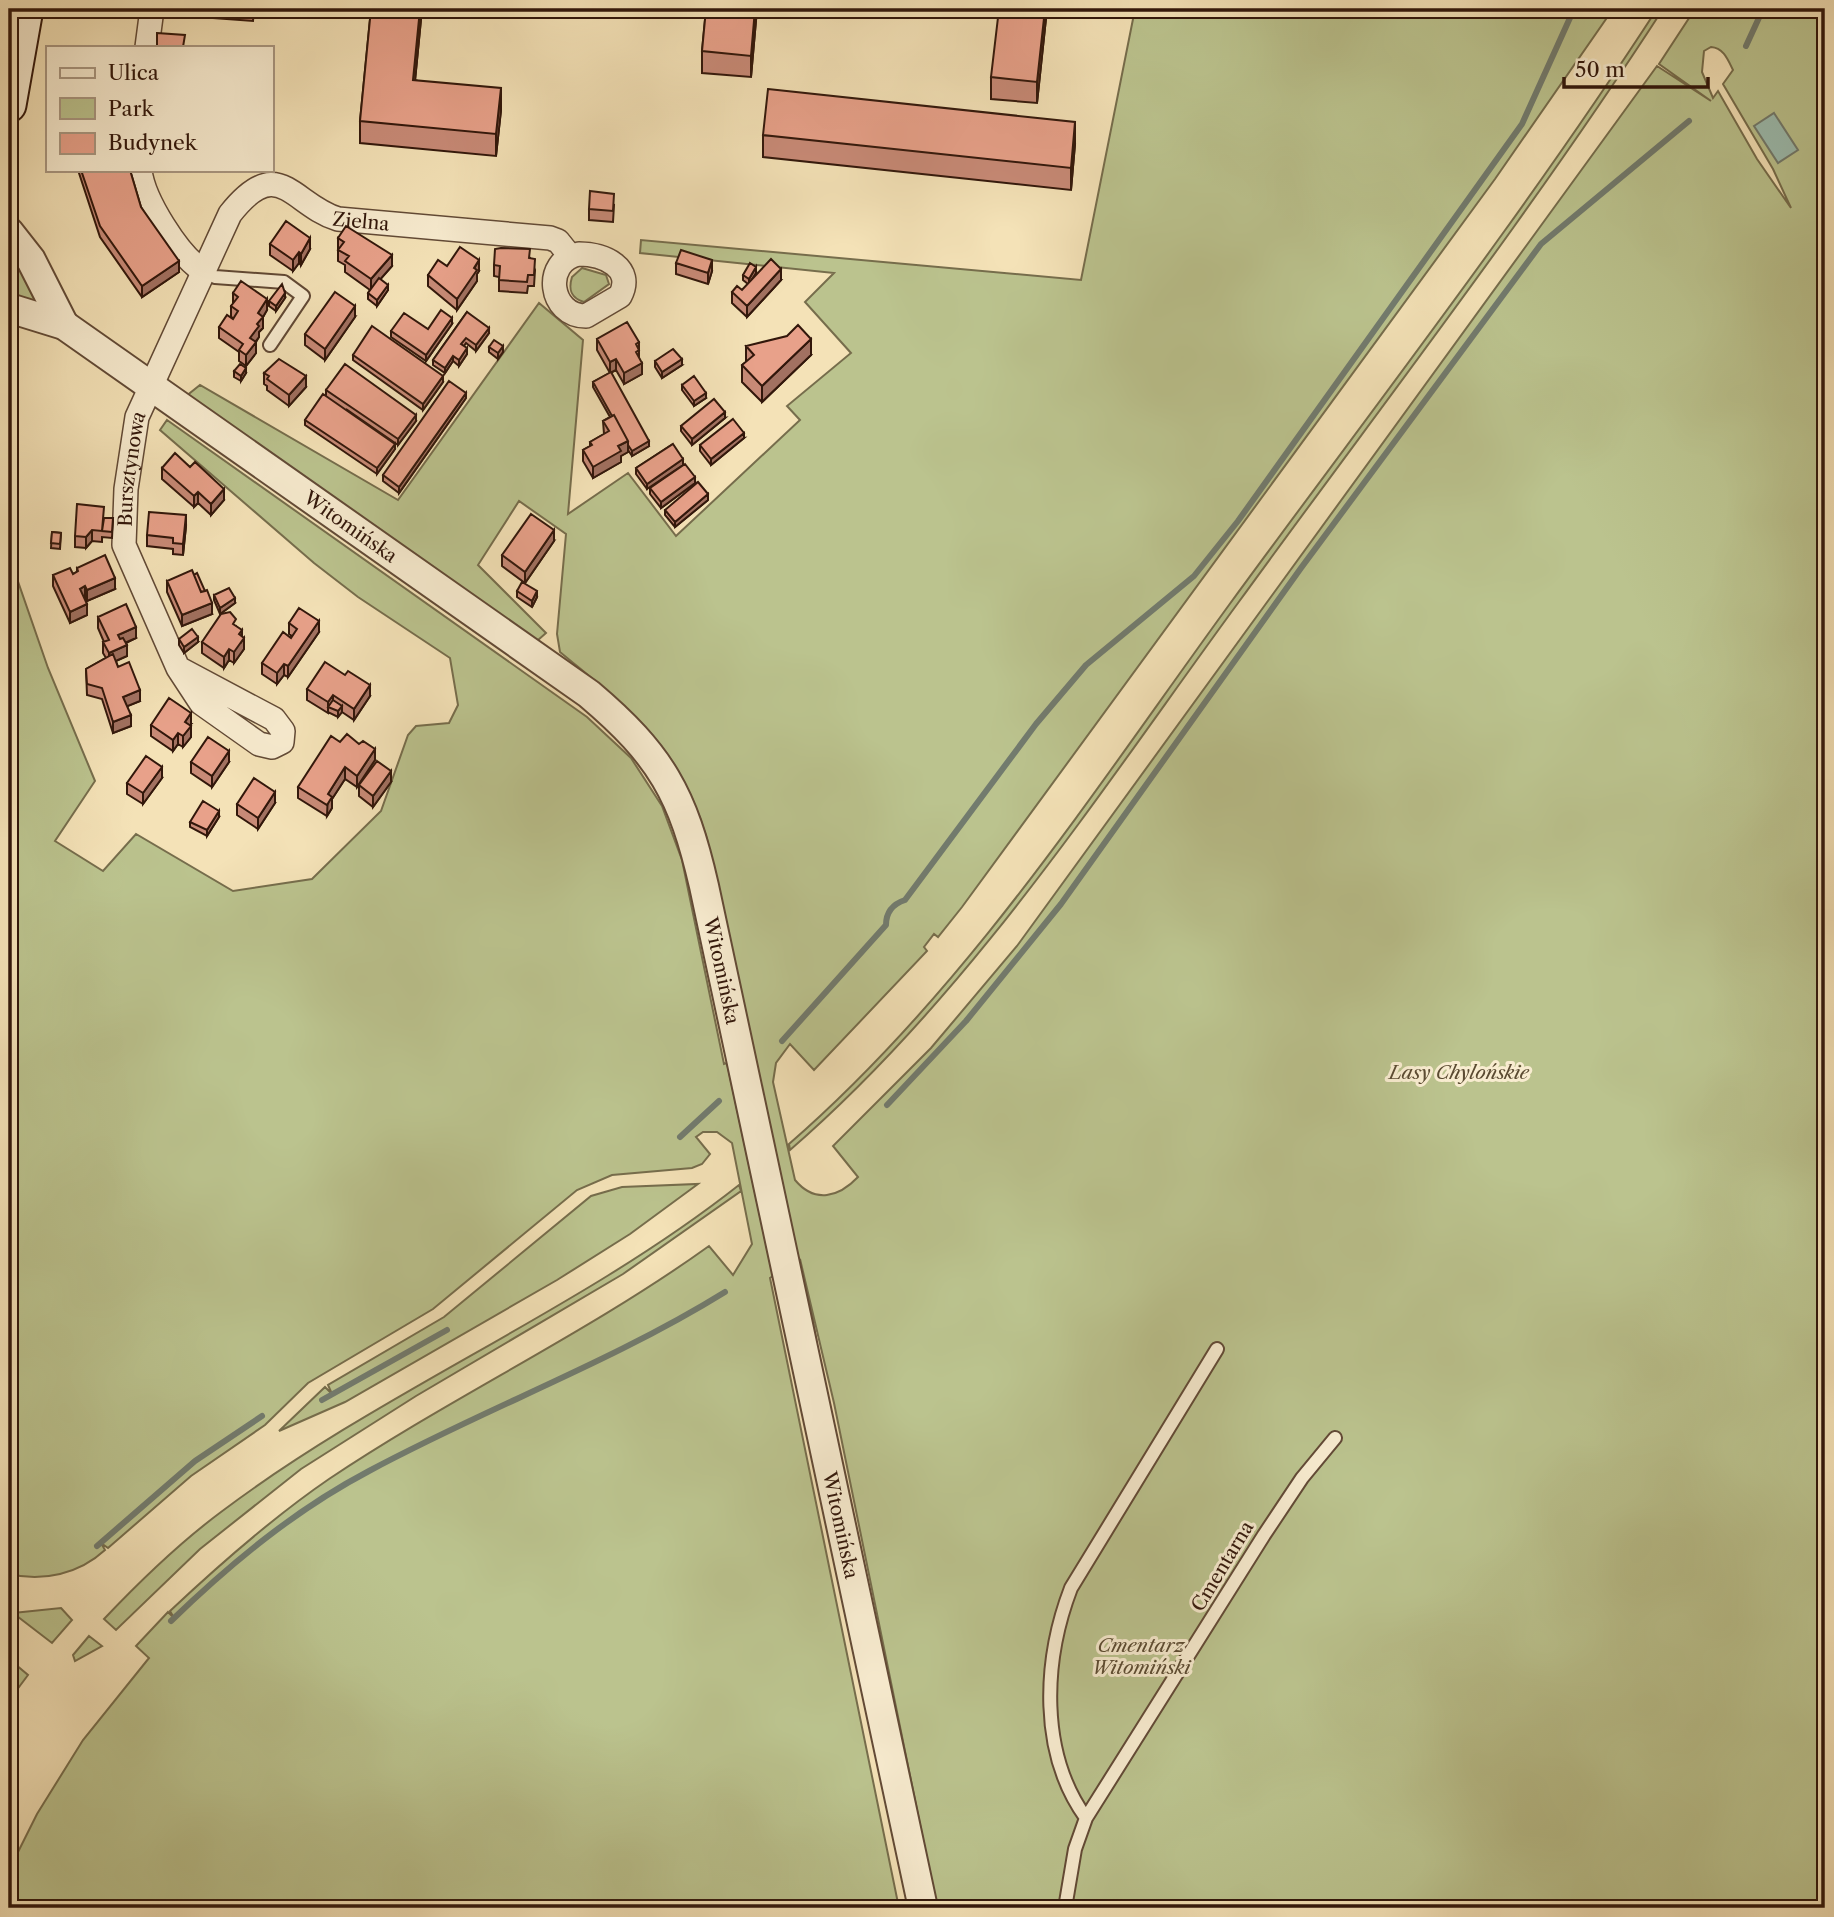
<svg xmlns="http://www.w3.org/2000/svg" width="1834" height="1917" font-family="'Libre Caslon Text',serif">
  <rect width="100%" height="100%" fill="#f4e2b7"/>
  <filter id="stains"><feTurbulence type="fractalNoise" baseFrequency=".00286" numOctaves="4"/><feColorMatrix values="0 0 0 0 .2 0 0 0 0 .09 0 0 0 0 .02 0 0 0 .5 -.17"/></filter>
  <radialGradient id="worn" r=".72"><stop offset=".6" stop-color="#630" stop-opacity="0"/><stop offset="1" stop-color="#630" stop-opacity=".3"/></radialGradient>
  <!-- green -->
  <path fill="#bbc38e" stroke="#766d4c" stroke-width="2" fill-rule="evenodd" d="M1135,9H1613L1495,179L962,907L938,937L934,934L924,947L927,951L814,1070L790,1044L776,1063L773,1082L795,1180C815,1204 839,1197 858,1177L833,1146L931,1048L1017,946L1657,66L1711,101L1659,64L1695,9H1825V1908H937L834,1403L800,1259L816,1338L810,1333L707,839C679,744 632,712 560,652L557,634L566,534L519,501L478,565L546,633L537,641L185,397L200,385L398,500L539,303L583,340L568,514L628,473L676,536L800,420L787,406L851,353L805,302L834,273L640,253L641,240L1081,280ZM1711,47C1724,48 1728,60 1733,70L1723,84L1773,169L1791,208L1757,159L1718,91L1713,98L1702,72L1704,51Z
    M1657,9H1663C1531,213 1381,406 1238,603C1099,793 969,995 790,1150L789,1144C965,991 1093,792 1229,605C1373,408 1524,214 1657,9Z
    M9,246L42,299L37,308L9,293Z
    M582,268L606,275L609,284L584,302C571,298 568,290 572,277Z
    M167,420L587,717L631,758L662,806L682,860L724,1064L727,1063L773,1276L770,1278L899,1908H9V1870L37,1814L83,1740L149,1658L136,1646L168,1612L174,1618L170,1611C220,1564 272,1518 329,1479C453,1396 588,1333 709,1246L733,1275L752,1244L732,1143L717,1132H703L696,1137L710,1154L702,1164L692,1168L612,1175L577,1190L433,1309L308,1383L265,1425L191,1476L108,1548L101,1543L105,1550C79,1574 43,1582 9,1574V518L17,519L13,567L48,668L95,781L55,841L103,871L136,834L233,891L312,879L381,811L408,735L416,726L449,723L458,705L450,658L358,597L314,563L160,430Z
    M698,1184L630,1234L557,1280L345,1402L279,1431L325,1387L332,1394L328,1385L444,1317L591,1196L622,1187Z
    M739,1185L741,1191L623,1274L416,1396L301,1469L200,1549L116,1630L104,1619C140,1581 178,1544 221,1512C384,1389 578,1312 739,1185Z
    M61,1608L72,1620L52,1643L13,1613Z
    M89,1636L102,1646L75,1661L73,1655Z
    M9,1659L28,1675L13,1695L9,1681Z"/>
  <!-- water -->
  <path fill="#9cbdb0" stroke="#727b6e" stroke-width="2" d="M1774,113L1798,150L1778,163L1754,126Z"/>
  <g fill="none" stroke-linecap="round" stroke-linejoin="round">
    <!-- stream -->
    <path stroke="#727b6e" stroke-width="6" d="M1746,46L1763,9
      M782,1041L886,925C886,912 893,904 905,900L1036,724L1086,665L1194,576L1238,521L1522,124L1574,9
      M887,1105L966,1021L1061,904L1301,568L1541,244L1689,121
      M680,1137L719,1101
      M322,1400L447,1330
      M97,1546L195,1461L262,1416
      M171,1621C231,1563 295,1510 369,1471C486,1408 612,1362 725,1292"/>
    <!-- service casing -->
    <g stroke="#624a36" stroke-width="16">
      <path id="service" d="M203,271L215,277L284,282L303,296L270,345
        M1086,1818C1039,1753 1043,1661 1071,1588L1217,1349
        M1065,1908L1075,1849L1086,1818L1264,1535L1302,1478L1335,1438"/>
    </g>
    <!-- minor casing -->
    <g stroke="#624a36" stroke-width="26">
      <g id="minor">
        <path d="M147,47L152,9"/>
        <path d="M140,170C143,199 178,255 203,271"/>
        <path d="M579,254C604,254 635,268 620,296L586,316C549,316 542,261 579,254Z"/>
        <path id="s1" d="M178,668L274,719L283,731L282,742L272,747L259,744L201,703L178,668L124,545L126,489L137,417L230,214C279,152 292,205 338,219L550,238L558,241L570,256"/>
      </g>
    </g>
    <!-- tertiary casing -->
    <g stroke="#624a36" stroke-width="32">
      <g id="tertiary">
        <path d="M9,232L31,260L64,325"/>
        <path id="s2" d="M9,308L64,325L589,694C661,755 683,794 704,886L923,1908"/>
      </g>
    </g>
    <!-- secondary casing -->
    <g stroke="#32170b" stroke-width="37">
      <path id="secondary" d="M9,105L26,9"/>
    </g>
    <!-- service -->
    <use href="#service" stroke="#f8ecd0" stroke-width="12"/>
    <!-- minor -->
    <use href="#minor" stroke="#f8ecd0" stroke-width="23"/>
    <!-- tertiary -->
    <use href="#tertiary" stroke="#f8ecd0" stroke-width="28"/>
    <!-- secondary -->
    <use href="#secondary" stroke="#f8ecd0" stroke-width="33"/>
  </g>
  <!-- wall -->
  <path fill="#c88a77" stroke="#32170b" stroke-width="2" d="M159,9H254L253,21L159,14Z
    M371,9H422L415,80L501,110L496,156L360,143V121Z
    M706,9H757L751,77L702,73V51Z
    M1047,9L1037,103L991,99V77Z
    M763,135L1075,144L1071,190L763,157Z
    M78,170H130L141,207L179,272L142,297L100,237Z
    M614,205L613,222L589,220V209Z
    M338,238L392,266L380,279L388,290L377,306L368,299V293L370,290L345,272V265L338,261Z
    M270,244L310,249L301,265L299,263L293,271L270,255Z
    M530,258L535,270L534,286H528L527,293L499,291V277L494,276V265Z
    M676,263L712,271L708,284L676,274Z
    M447,266L479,271L477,274V281L457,310L428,286V275Z
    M756,273L752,280H781L747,317L732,303V292L742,290L748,284L743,280V275Z
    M233,293L267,310L263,317V328L259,332V337L256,342V353L246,366L239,361V352L219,338V327L233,318L231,317V306L233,304Z
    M285,298L276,311L269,306V301Z
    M467,312L489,333L476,351L466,343L464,346L467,354L459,366L453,361L445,373L433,365V360Z
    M355,317L325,360L305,345V334Z
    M452,324L426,361L391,337V331L428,329Z
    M597,339L639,342V358L642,374L624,384L616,370L611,373L649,446L632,456L628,450V452L621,456V462L593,478L583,461V450L590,446V442L604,434L603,421L610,417L593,387V382L610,373L597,350Z
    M746,346L811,355L762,402L742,382V365L746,362Z
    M489,347L503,352L498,359L489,352Z
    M353,355L443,382L423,410L353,360Z
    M655,361L682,365L662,378L655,367Z
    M234,371L246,373L241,381L234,377Z
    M264,373L306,387L289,406L267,390V386L264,384Z
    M682,385L706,398L694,406L682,390Z
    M326,390L416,421L398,445L346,409L395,449L377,474L305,425V420L326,395Z
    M466,398L399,493L383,481V475Z
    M725,418L692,445L681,431V426Z
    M744,438L711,465L700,451V445Z
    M673,444L647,489L636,474V468Z
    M162,468L224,500L211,515L198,503L194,507L162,479Z
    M695,483L661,508L650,494V488Z
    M708,500L675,527L665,515V510Z
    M104,518H113L112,538L102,537V542L92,541L86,548L75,547V536Z
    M186,526L183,555L173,554V549L147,546V535Z
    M52,532L61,533L60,549L51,548Z
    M554,541L525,583L502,566V555Z
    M77,568L115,589L87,601L85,597L84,598L87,615L70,623L53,586V575L73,574L77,572Z
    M167,581L212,614L182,626L167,592Z
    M517,591L537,597L532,607L517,597Z
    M214,595L235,603L220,614L214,600Z
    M98,617L136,638L126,643L127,656L116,661L118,667L140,701L127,706L131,726L113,733L102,699L87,695L86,669L106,658L103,653V642H104L98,628Z
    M289,623L319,632L288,677L284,675L277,684L262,674V663L292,636L289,634Z
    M236,626L242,636L244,649L234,663L229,660L224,668L202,653V642Z
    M179,639L198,642L184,653L179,645Z
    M307,689L370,696L354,720L342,712L338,717L328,712V713L307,700Z
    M191,724L190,725L191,737L183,747L178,744L173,751L151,736V725Z
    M340,742L375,760L357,787L345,779L332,799V808L327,816L298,798V787Z
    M191,762H229L212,787L191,773Z
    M162,778L143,804L127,794V783Z
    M391,782L373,807L359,796V785Z
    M275,803L258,829L237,815V804Z
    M219,817L207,836L190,827V822Z"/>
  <!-- shaded-wall -->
  <path fill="#a27161" stroke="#32170b" stroke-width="2" d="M420,9H422L413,102V80Z
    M755,9H757L751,77V56Z
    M1045,9H1047L1037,103V82Z
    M501,88V110L496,156V134Z
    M1075,122V144L1071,190V168Z
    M310,238V249L301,265V254Z
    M299,252V263L293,271V260Z
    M392,255V266L371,290V279Z
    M479,260V271L477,274V281L457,310V299Z
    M712,260V271L708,284V273Z
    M179,261V272L142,297V286Z
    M756,267V273L749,284V279Z
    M781,269V280L747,317V306Z
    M388,285V290L377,306V300Z
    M285,293V298L276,311V306Z
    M267,299V310L263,317V328L259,332V337L250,349V338L258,313Z
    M355,306V317L325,360V349Z
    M452,318V324L426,361V355Z
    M489,328V333L476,351V345Z
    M811,339V355L762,402V386Z
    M256,342V353L246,366V355Z
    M503,346V352L498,359V353Z
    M467,348V354L459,366V360Z
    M453,356V361L445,373V368Z
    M616,359V370L610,373V362Z
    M682,359V365L662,378V372Z
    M642,363V374L624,384V373Z
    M246,368V373L241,381V376Z
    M306,376V387L289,406V395Z
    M443,376V382L423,410V404Z
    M466,393V398L399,493V487Z
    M706,393V398L694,406V401Z
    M725,412V418L692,445V439Z
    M416,415V421L398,445V439Z
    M744,433V438L711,465V459Z
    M628,441V452L621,456V462L593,478V467L618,446Z
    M649,441V446L632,456V451Z
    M395,444V449L377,474V468Z
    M683,459V465L647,489V484Z
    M695,477V483L661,508V502Z
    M224,489V500L211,515V504Z
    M198,492V503L194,507V496Z
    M708,494V500L675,527V522Z
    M186,515V526L183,555V544Z
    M92,530V541L86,548V537Z
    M554,530V541L525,583V572Z
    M115,578V589L87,601V590Z
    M85,586V597L80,600V589Z
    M537,591V597L532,607V601Z
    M235,598V603L220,614V608Z
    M212,603V614L182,626V615Z
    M87,604V615L70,623V612Z
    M319,621V632L288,677V666Z
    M136,627V638L118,646V635Z
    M242,630V641L244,638V649L234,663V652L239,634Z
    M198,637V642L184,653V647Z
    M127,645V656L109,664V653Z
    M229,649V660L224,668V657Z
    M284,664V675L277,684V673Z
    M370,685V696L354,720V709Z
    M140,690V701L123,708V697Z
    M333,695V706L328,707V713V702Z
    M342,706V712L338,717V711Z
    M191,713V724L185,733V722Z
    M131,715V726L113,733V722Z
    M191,726V737L183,747V736Z
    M178,733V744L173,751V740Z
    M375,749V760L357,787V776Z
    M229,751V762L212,787V776Z
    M162,767V778L143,804V793Z
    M345,767V779L332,799V808L327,816L328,794Z
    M391,771V782L373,807V796Z
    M275,792V803L258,829V818Z
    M219,811V817L207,836V830Z"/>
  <!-- building -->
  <path fill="#e8a18a" stroke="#32170b" stroke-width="2" d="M371,9H420L413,80L501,88L496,134L360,121Z
    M706,9H755L751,56L702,51Z
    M999,9H1045L1037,82L991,77Z
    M157,33L185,35L183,47H157Z
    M768,89L1075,122L1071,168L763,135Z
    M81,170H130L141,207L179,261L142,286L100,226Z
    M590,191L614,194L613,211L589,209Z
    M286,221L310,238L301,254L299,252L293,260L270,244Z
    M346,226L392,255L371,279L345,261L349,256L338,250L344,242L338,238Z
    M460,247L479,260L474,268L477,270L457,299L428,275L438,260L447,266Z
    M501,248L530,249L529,258L535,259L534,275H528L527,282L499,280L500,266L494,265L495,249Z
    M681,250L712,260L708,273L676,263Z
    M771,259L781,269L747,306L732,292L737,286L742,290Z
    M750,263L756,267L749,279L743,275Z
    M379,278L388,285L377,300L368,293Z
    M241,281L267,299L258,313L263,317L257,324L259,326L250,338L256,342L246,355L239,350L243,344L219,327L227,315L233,319L238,311L231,306L238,297L233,293Z
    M282,284L285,293L276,306L269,301Z
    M335,292L355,306L325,349L305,334Z
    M441,310L452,318L426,355L391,331L404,313L428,329Z
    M467,312L489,328L476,345L466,338L461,344L467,348L459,360L453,356L445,368L433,360Z
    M627,322L639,342L636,344L639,350L636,352L642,363L624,373L616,359L610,362L597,339Z
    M798,325L811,339L762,386L742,365L754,355L746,346L787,336Z
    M372,326L443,376L423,404L353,355Z
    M494,340L503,346L498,353L489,347Z
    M673,349L682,359L662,372L655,361Z
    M279,359L306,376L289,395L267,379L269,376L264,373Z
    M240,364L246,368L241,376L234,371Z
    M345,364L416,415L398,439L326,390Z
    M611,372L649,441L632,451L628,445V441L614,415L612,416L593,382Z
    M694,376L706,393L694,401L682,385Z
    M449,381L466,393L399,487L383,475Z
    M323,394L395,444L377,468L305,420Z
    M714,399L725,412L692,439L681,426Z
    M614,415L628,441L618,446L621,451L593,467L583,450L592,445L590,442L609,431L603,421Z
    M733,419L744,433L711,459L700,445Z
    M673,444L683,459L647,484L636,468Z
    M175,453L190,467L195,462L224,489L211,504L198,492L194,496L162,468Z
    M685,464L695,477L661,502L650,488Z
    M698,482L708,494L675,522L665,510Z
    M77,504L104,507L102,531L92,530L86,537L75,536Z
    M149,512L186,515L183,544L173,543V538L147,535Z
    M531,514L554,530L525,572L502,555Z
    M104,518H113L112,532L102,531Z
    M52,532L61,533L60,544L51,543Z
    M105,555L115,578L87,590L85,586L80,589L87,604L70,612L53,575L70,568L73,574L78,571L77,568Z
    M192,570L201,592L207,590L212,603L182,615L167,581Z
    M197,573L205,591L201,592L194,575Z
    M522,582L537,591L532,601L517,591Z
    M229,588L235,598L220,608L214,595Z
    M126,604L136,627L118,635L120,639L123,638L127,645L109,653L103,642L109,640L98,617Z
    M299,608L319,621L288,666L284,664L277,673L262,663L283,632L291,638L297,629L289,623Z
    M230,612L236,619L233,624L242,630L239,634L244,638L234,652L229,649L224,657L202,642L221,614Z
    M192,629L198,637L184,647L179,639Z
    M113,654L118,667L129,662L140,690L123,697L131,715L113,722L102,688L87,684L86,669Z
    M325,662L345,675L348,671L370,685L354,709L333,695L328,702L307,689Z
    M169,698L191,713L185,722L191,726L183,736L178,733L173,740L151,725Z
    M333,700L342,706L338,711L328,707Z
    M347,734L359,744L363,741L375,749L357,776L345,767L328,794L332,797L327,805L298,787L331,736L340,742Z
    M208,737L229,751L212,776L191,762Z
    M146,756L162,767L143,793L127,783Z
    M377,761L391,771L373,796L359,785Z
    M254,778L275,792L258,818L237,804Z
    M203,801L219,811L207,830L190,822Z"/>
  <g text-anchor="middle" stroke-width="6" stroke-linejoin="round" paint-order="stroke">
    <!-- street labels -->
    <g font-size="19" fill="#32170b" stroke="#f8ecd0">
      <text dy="7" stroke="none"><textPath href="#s1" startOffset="910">Zielna</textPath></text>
      <text dy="7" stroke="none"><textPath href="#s1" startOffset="483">Bursztynowa</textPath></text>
      <text dy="7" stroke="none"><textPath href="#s2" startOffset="408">Witomińska</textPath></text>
      <text dy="7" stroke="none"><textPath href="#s2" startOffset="1015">Witomińska</textPath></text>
      <text dy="7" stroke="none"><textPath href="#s2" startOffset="1582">Witomińska</textPath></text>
      <text transform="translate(1222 1566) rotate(-59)" y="7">Cmentarna</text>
    </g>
    <!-- park labels -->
    <g font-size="19" font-style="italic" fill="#5b4b32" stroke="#f8ecd0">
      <text x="1459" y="1079">Lasy Chylońskie</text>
      <text x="1141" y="1652">Cmentarz<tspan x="1141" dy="22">Witomiński</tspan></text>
    </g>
  </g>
  <!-- margin -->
  <rect width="1834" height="1917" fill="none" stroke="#f4e2b7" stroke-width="35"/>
  <rect x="10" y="10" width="1813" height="1896" fill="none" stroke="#32170b" stroke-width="3.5"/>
  <rect x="18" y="18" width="1799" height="1882" fill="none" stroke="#32170b" stroke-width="2"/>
  <!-- legend -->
  <rect x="46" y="46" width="228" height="126" fill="#f8ecd0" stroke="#a99781" stroke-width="2"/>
  <rect x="60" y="68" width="35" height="10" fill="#f8ecd0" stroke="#a99781" stroke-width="2"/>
  <text x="108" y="80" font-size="21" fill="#32170b">Ulica</text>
  <rect x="60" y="98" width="35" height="21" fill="#bbc38e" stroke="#a99781" stroke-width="2"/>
  <text x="108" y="116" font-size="21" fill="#32170b">Park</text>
  <rect x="60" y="133" width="35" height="21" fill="#e8a18a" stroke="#a99781" stroke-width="2"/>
  <text x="108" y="150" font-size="21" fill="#32170b">Budynek</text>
  <!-- scale -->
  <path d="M1564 77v10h144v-10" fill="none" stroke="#32170b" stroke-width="3.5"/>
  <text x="1575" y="77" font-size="21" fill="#32170b" stroke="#f8ecd0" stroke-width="5" paint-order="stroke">50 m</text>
  <rect width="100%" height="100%" filter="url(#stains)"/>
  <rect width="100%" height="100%" fill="url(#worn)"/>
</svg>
